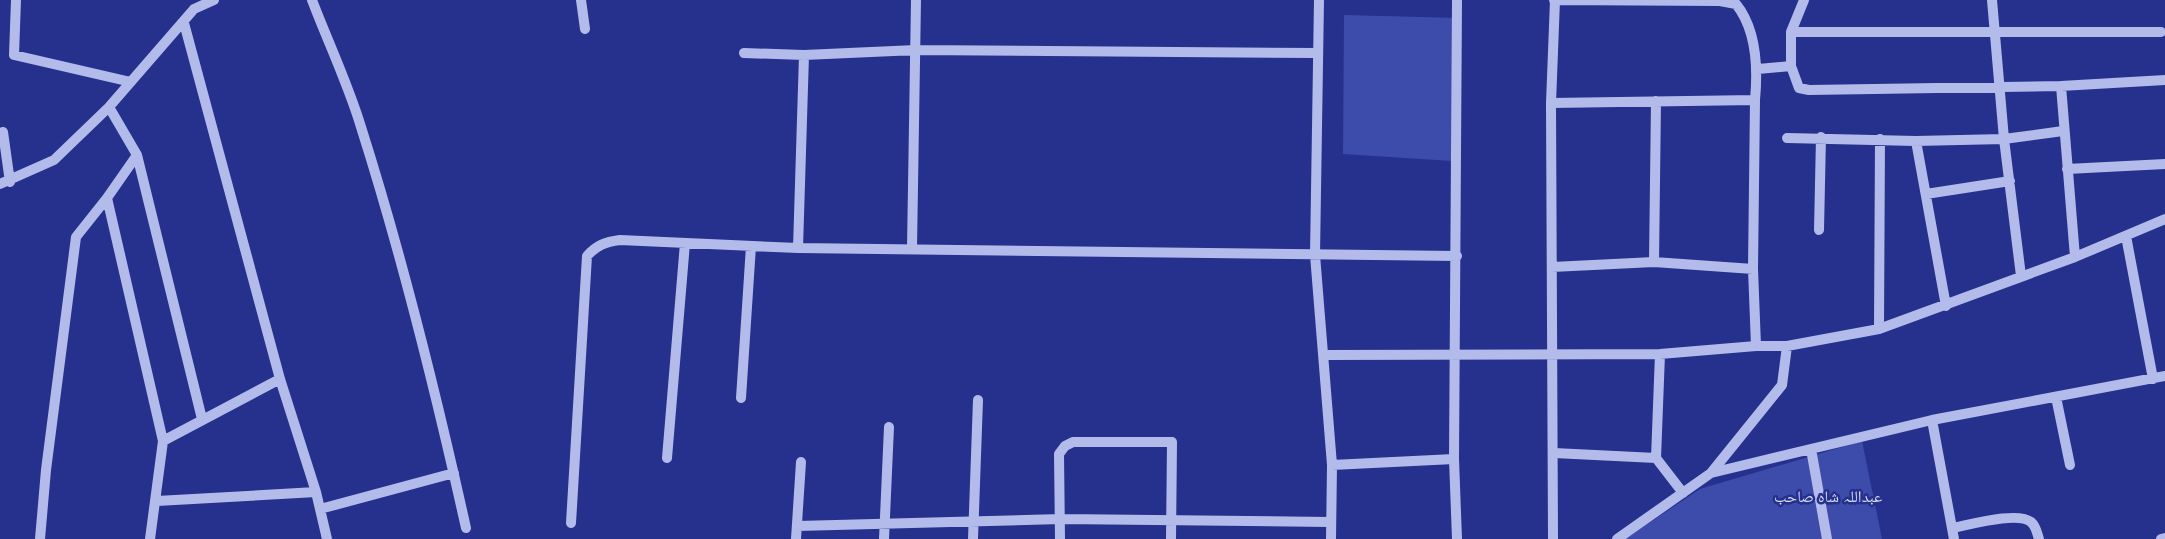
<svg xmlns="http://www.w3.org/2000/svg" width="2165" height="539" font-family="Lato,'Noto Naskh Arabic',sans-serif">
  <rect width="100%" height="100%" fill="#25318c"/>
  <!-- green -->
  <path fill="#3d4bab" d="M1344,15L1458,18L1452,161L1343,154Z
    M1862,441L1882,539H1625L1700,489Z"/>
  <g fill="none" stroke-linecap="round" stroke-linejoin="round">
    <!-- minor -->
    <path stroke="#b3bbea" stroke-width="10" d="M16,0L14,55L131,82
      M312,0C328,42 348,84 361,127C403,259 436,393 466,528
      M581,0L585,29
      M1319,0L1315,255L1332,465L1331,539
      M1992,0L2004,139L2021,276
      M184,23L280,379L316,492L327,539
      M1791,32H2161
      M744,53L804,55L916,50L1318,53
      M1791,66L1799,88L1809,90L2061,86L2165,80
      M1758,69L1791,66V32L1804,0
      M2061,86L2075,257
      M1551,103L1755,100C1758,68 1757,30 1736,4L1720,1L1554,0
      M109,107L137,155L107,198L163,441L150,539
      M3,132L10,182
      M1787,138L1916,141L2004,139L2063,131
      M1916,141L1946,306
      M137,155L202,419
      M2067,169L2165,164
      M0,184L54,160L109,107L194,9L214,0
      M1926,194L2010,181
      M1819,230L1821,137
      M2126,236L2153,379
      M798,248L804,55
      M912,248L916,0
      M1654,262L1656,101
      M1552,267L1654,262L1753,269L1756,346
      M1753,269L1755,100
      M1879,329L1880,139
      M1323,355L1660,354L1756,346H1787L1879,329L2075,257L2165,219
      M2056,397L2070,465
      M741,398L751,246
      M1932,420L1954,539
      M163,441L280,379
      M1811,449L1827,539
      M1554,453L1656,458L1683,493
      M667,458L685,243
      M1656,458L1660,354
      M1454,459L1457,539
      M1332,465L1454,459L1457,0
      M1711,473L1782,385L1787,346
      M157,501L316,492
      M320,509L454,473
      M571,523L587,256C597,245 605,242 620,240L798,248L1457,256
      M797,526L1061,519L1329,522
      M1952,528C1969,525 2018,511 2031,522C2036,526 2037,533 2039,539
      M40,539L46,470L76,237L107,198
      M796,539L801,462
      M884,539L889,427
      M973,539L978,400
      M1060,539L1059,454L1065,446L1073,442H1172L1171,539
      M1553,539L1551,103L1555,0
      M1617,539L1711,473L1932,420L2165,376
      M2161,539L2165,538"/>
  </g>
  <g text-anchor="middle" stroke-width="5" stroke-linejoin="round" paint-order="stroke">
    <!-- park labels -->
    <g font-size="16" fill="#d8dcf8" stroke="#25318c">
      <text x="1828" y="502">عبداللہ شاہ صاحب</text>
    </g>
  </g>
</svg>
